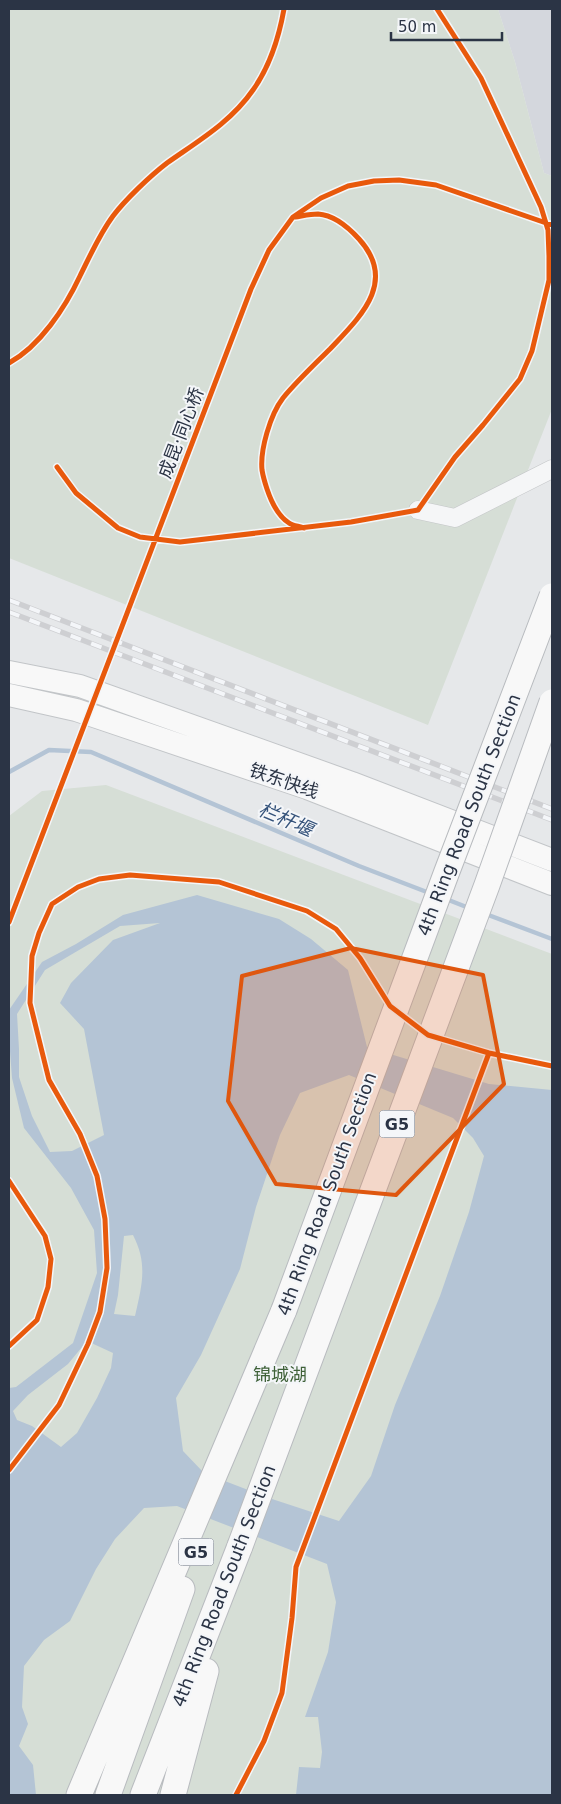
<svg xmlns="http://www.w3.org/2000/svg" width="561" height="1804" font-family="'DejaVu Sans','Noto Sans SC',sans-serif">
  <rect width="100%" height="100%" fill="#e6e8ea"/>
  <!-- built -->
  <path fill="#d4d7dd" d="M498,9H552V176L544,173L515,62Z"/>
  <!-- green -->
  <path fill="#d6ded6" d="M9,9H498L515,62L544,173L552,176V409L428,725L9,558Z
    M106,785L552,954V1795H9V816L42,791Z"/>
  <!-- water -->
  <path fill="#b4c4d5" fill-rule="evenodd" d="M197,895L279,919L311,939L348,970L367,1047L489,1084L552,1090V1795H296L299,1767L320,1768L322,1752L318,1717H305L328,1652L336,1602L327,1564L177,1506L144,1508L115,1539L96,1569L70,1621L44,1640L24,1666L22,1707L28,1724L19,1746L33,1765L36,1795H9V1388L16,1387L73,1343L97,1273L94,1230L71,1188L24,1128L12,1078L9,1038V1010L42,962L76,944L123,915ZM160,923L113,940L71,983L60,1003L84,1029L104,1135L72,1151L50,1152L32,1116L19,1077V1049L17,1014L45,970L120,926ZM349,1075L453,1118L473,1138L484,1156L469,1212L440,1296L395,1405L371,1476L339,1521L269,1498L204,1473L183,1451L176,1398L201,1355L240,1269L256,1207L280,1135L300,1093ZM133,1235C148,1264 142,1285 135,1316L114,1314L118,1295L124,1236ZM87,1341L113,1353L111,1368L97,1398L77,1433L61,1447L32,1426L17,1420L13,1411L28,1395L68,1364Z"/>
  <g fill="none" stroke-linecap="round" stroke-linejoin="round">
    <!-- stream -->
    <path stroke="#b4c4d5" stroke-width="4.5" d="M9,772L49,750L91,752L359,866L432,894
      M446,899L469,908
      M483,913L552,939"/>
    <!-- minor casing -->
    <g stroke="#c4c6c8" stroke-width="19">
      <path id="minor" d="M418,510L455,518L552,469"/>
    </g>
    <!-- major casing -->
    <g stroke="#c2c5c8" stroke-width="24">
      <path id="major" d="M9,672L80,686L352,783L552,860
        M9,695L76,710L307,788L552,884"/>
    </g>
    <!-- highway casing -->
    <g stroke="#b8bbbf" stroke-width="27">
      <path id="highway" d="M79,1795L284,1310
        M108,1795L182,1589
        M143,1795L240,1546
        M173,1795L206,1671"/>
    </g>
    <!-- minor -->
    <use href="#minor" stroke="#f5f6f7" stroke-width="18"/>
    <!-- major -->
    <use href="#major" stroke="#f8f8f8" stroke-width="22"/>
    <!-- highway -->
    <use href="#highway" stroke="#f8f8f8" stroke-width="25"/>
    <!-- rail casing -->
    <g stroke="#cecfd2" stroke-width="5.5">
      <path id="rail" d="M9,600L552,809
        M9,612L552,820"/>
    </g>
    <!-- rail -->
    <use href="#rail" stroke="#f4f6f9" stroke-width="4" stroke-dasharray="11" stroke-linecap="butt"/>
    <!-- highway-bridge casing -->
    <g stroke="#b8bbbf" stroke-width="27" stroke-linecap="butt">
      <path id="highway-bridge" d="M284,1310L446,874L552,596
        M240,1546L487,885L552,702"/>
    </g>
    <!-- highway-bridge -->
    <use href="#highway-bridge" stroke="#f8f8f8" stroke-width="25"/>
    <!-- cycleway casing -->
    <g stroke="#f4f6f9" stroke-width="8">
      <path id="cycleway" d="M295,217C302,216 310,214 318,214C334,215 349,228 359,239C398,282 360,317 330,349C314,365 297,381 283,398C270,415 260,450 262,470C263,476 265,483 267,489C271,501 278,516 289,523C293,526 299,526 304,528
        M9,363C40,346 65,308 80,276C90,256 99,235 113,216C125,200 150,176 167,163C198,141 231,122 253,90C270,66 279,37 284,9
        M57,467L76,493L118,528L140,537L180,542L351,522L418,510L455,457L483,425L520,379L532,351L549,280V256L548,230L541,207L481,78L437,9
        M9,922L251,289L269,250L293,217L321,198L348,186L374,181L399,180L436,185L552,225
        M9,1181L45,1236L51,1259L48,1287L37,1320L9,1346
        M9,1470L59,1405L88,1344L100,1312L107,1268L105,1219L97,1176L80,1134L49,1080L30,1003L32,956L39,933L52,904L78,887L99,879L130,875L219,882L307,911L336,929L360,958L390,1006L428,1035L489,1053L552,1066
        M236,1795L264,1741L282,1693L292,1618L296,1567L489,1053"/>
    </g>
    <!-- cycleway -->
    <use href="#cycleway" stroke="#e8590c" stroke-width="5"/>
  </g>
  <!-- marked area -->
  <path fill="#df570f" fill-opacity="0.2" stroke="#df570f" stroke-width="4" stroke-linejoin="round" d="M351,948L483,975L504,1084L396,1195L276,1184L228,1101L242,976Z"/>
  <g text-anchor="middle" stroke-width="4" stroke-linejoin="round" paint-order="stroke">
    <!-- shield labels -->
    <g fill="#f4f6f9" stroke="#676e7b" stroke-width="1">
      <rect x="379.5" y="1110.5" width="35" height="27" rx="4"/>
      <rect x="178.5" y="1538.5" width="35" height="27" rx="4"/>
    </g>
    <g font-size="16" font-weight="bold" fill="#2b3445">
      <text x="397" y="1130">G5</text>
      <text x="196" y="1558">G5</text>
    </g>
    <!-- street labels -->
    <g font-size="18" fill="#2b3445" stroke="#f4f6f9">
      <text transform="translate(181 433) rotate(-69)" y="6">成昆·同心桥</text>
      <text transform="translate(284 781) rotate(19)" y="6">铁东快线</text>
      <text transform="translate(469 815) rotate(-69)" y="6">4th Ring Road South Section</text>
      <text transform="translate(327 1194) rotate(-70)" y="6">4th Ring Road South Section</text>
      <text transform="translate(224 1586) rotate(-69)" y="6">4th Ring Road South Section</text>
    </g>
    <!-- park labels -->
    <g font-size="18" fill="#3f6138" stroke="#f4f6f9">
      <text x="280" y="1381">锦城湖</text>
    </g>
    <!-- water labels -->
    <g font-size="19" font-style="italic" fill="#34527a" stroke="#f4f6f9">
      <text transform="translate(286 819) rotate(23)" y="7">栏杆堰</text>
    </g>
  </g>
  <!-- border -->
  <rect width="561" height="1804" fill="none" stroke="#2b3445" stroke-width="20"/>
  <!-- scale -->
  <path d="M391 32v8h111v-8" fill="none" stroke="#2b3445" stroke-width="2.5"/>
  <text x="398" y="32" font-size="15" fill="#2b3445" stroke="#f4f6f9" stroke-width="4" paint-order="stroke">50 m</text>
</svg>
